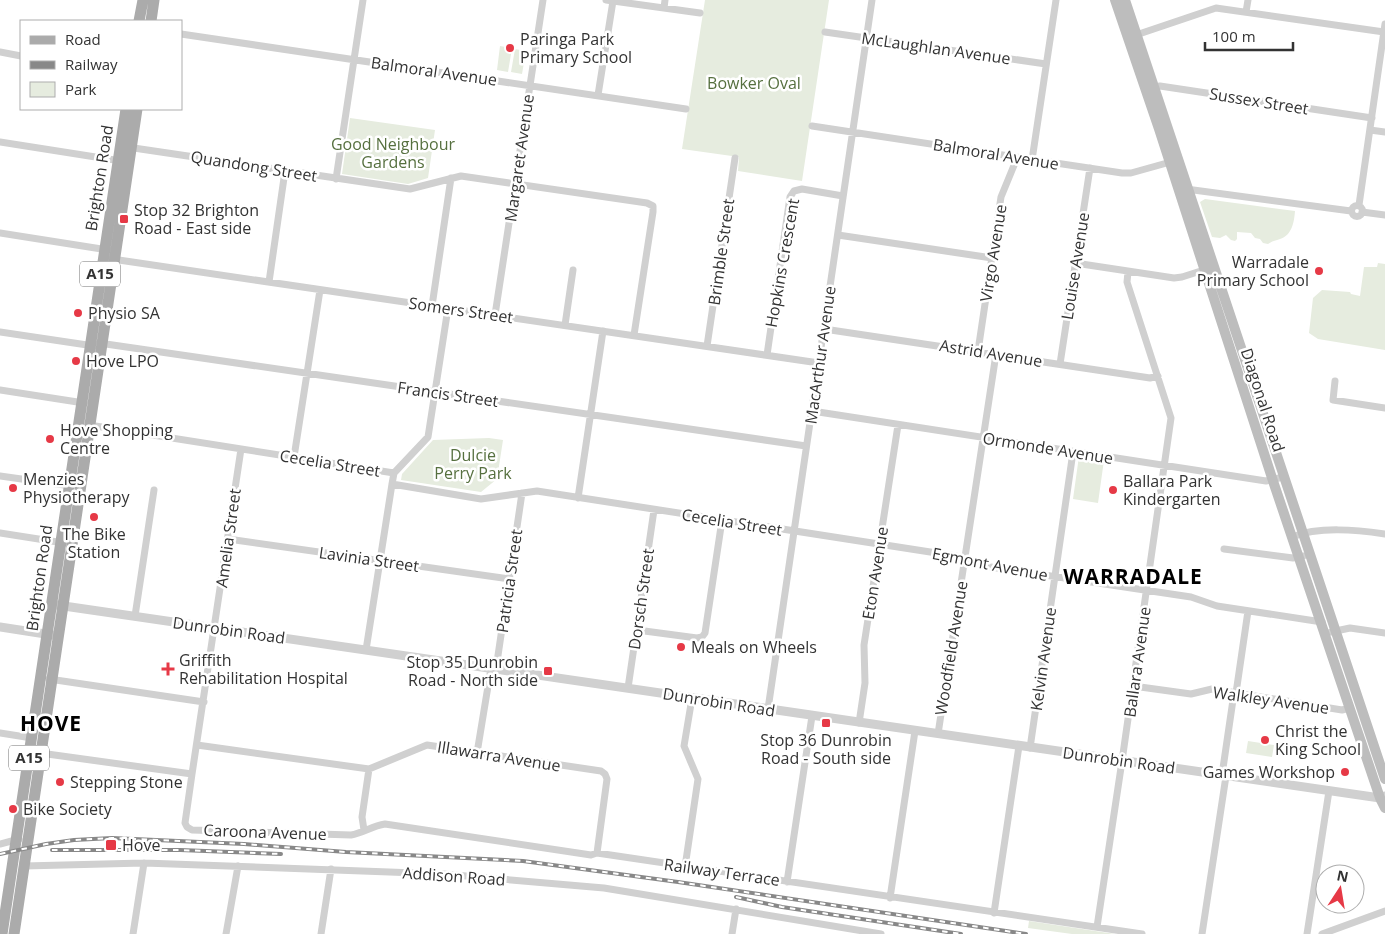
<svg xmlns="http://www.w3.org/2000/svg" width="1385" height="934" font-family="'Open Sans',sans-serif">
  <rect width="100%" height="100%" fill="#fff"/>
  <!-- green -->
  <path fill="#e6ecdf" d="M705,0H829L802,181L738,171L739,157L682,149Z
    M500,46L512,48L508,72L497,70Z
    M515,49L526,51L522,74L511,72Z
    M350,118L435,130L428,178L408,184L342,174Z
    M1205,199L1295,211C1294,223 1292,235 1280,239C1275,241 1272,241 1268,244L1263,243L1260,239L1255,238L1251,233L1237,232V239L1235,241L1231,240L1226,235L1220,238L1212,237L1200,202Z
    M1378,263L1385,264V350L1318,339L1309,333L1313,298L1322,290L1350,292L1351,294L1360,296L1364,267H1377Z
    M489,438L503,440L497,479L481,492L401,480L402,474L433,440Z
    M1079,456L1104,460L1098,503L1073,499Z
    M1248,741L1274,745L1272,757L1246,753Z
    M1029,921L1115,934H1072L1028,928Z"/>
  <g fill="none" stroke-linecap="round" stroke-linejoin="round">
    <!-- minor -->
    <path stroke="#d0d0d0" stroke-width="7" d="M606,0L700,13
      M664,8L665,0
      M1246,12L1248,0
      M825,32L1046,64
      M181,34L686,109
      M1133,36L1216,8L1384,32
      M0,52L21,56
      M1150,88L1160,86L1372,118
      M598,95L613,1
      M812,126L1122,173H1131L1174,161
      M1370,130L1385,132
      M0,142L121,161
      M127,147L410,189L461,176L647,203L653,206V212L634,335
      M1032,160L1056,0
      M336,179L363,0
      M1186,189L1351,211
      M1359,205L1385,24
      M1351.5 211a5.5 5.5 0 1 1 11 0a5.5 5.5 0 1 1-11 0Z
      M1362,212L1385,215
      M0,233L108,250
      M838,235L992,258
      M112,259L819,363
      M1075,263L1174,278L1182,277L1207,269
      M269,282L285,171
      M432,306L451,178
      M495,315L543,0
      M565,325L573,270
      M824,329L1150,378L1158,376
      M0,332L94,346
      M99,343L806,446
      M707,346L735,158
      M978,351L1001,197L1017,158
      M767,355L790,197L794,191L802,189L843,196
      M1060,364L1090,168
      M1335,381L1333,400L1385,408
      M0,390L84,403
      M812,411L1266,481L1283,477
      M89,425L394,473L392,484L481,499L537,491L956,556L977,565L1191,597L1217,606L1322,622
      M241,449L192,774L185,823L187,827L192,830L351,835C363,833 372,826 385,824L591,855L597,853L1142,934
      M294,457L320,290
      M394,473L428,437L448,308
      M0,476L71,486
      M578,498L603,331
      M0,533L64,543
      M1292,537C1319,526 1357,530 1385,534
      M228,539L510,579
      M1224,549L1293,558L1303,556
      M135,616L154,490
      M637,630L697,638L702,637L705,633L722,520
      M1331,632L1350,628L1385,633
      M366,650L392,484
      M496,669L522,493
      M49,679L204,702
      M1133,686L1191,694L1212,689L1342,710L1350,708
      M628,688L654,510
      M1236,693L1248,611
      M768,709L872,0
      M859,723L865,683L864,645L898,425
      M0,733L32,738
      M938,734L996,354
      M197,745L369,769L427,745L601,771L605,774L607,779L597,853
      M1030,748L1073,452
      M40,753L192,774
      M477,753L491,668
      M1222,775L1234,693
      M364,830L362,817L369,769
      M0,844L19,839
      M24,866L144,863L443,874L604,888L881,934
      M685,867L698,779L684,746L692,698
      M787,882L812,716
      M890,898L915,731
      M994,913L1019,746
      M1097,927L1122,761L1171,418L1127,282L1128,272
      M133,934L144,863
      M226,934L238,866
      M321,934L331,869
      M732,934L736,909
      M1202,934L1226,776
      M1307,934L1329,791
      M1322,934L1385,911"/>
    <!-- tertiary -->
    <path stroke="#d0d0d0" stroke-width="9" d="M57,605L1380,798L1385,796
      M0,627L52,635"/>
    <!-- secondary -->
    <path stroke="#bdbdbd" stroke-width="10" d="M1115,0L1159,129L1273,481L1380,798L1385,808
      M1125,0L1385,779"/>
    <!-- primary -->
    <path stroke="#ababab" stroke-width="11" d="M139,21L143,0
      M151,21L154,0
      M2,934L126,109
      M14,934L137,109"/>
    <!-- rail casing -->
    <g stroke="#888" stroke-width="4">
      <path id="rail" d="M52,850H180L281,854
        M0,854L46,844L74,840L112,838L244,844L346,852L523,861L678,882L1026,934
        M736,897L782,907L961,934"/>
    </g>
    <!-- rail -->
    <use href="#rail" stroke="#fff" stroke-width="2" stroke-dasharray="5.5" stroke-linecap="butt"/>
  </g>
  <!-- markers -->
  <g fill="#e63946" stroke="#fff" stroke-width="2">
    <circle cx="510" cy="48" r="5"/>
    <rect x="119" y="214" width="10" height="10" rx="2.5"/>
    <circle cx="1319" cy="271" r="5"/>
    <circle cx="78" cy="313" r="5"/>
    <circle cx="76" cy="361" r="5"/>
    <circle cx="50" cy="439" r="5"/>
    <circle cx="13" cy="488" r="5"/>
    <circle cx="1113" cy="490" r="5"/>
    <circle cx="94" cy="517" r="5"/>
    <circle cx="681" cy="647" r="5"/>
    <path d="M165.5 661.5h5v5h5v5h-5v5h-5v-5h-5v-5h5z"/>
    <rect x="543" y="666" width="10" height="10" rx="2.5"/>
    <rect x="821" y="718" width="10" height="10" rx="2.5"/>
    <circle cx="1265" cy="740" r="5"/>
    <circle cx="1345" cy="772" r="5"/>
    <circle cx="60" cy="782" r="5"/>
    <circle cx="13" cy="809" r="5"/>
    <rect x="105" y="839" width="12" height="12" rx="2.5"/>
  </g>
  <g text-anchor="middle" stroke-width="5" stroke-linejoin="round" paint-order="stroke">
    <!-- shield labels -->
    <g fill="#fff" stroke="#707070" stroke-width="1">
      <rect x="80" y="261.5" width="40" height="25" rx="4"/>
      <rect x="9" y="745.5" width="40" height="25" rx="4"/>
    </g>
    <g font-size="15" font-weight="bold" fill="#333">
      <text x="100" y="279">A15</text>
      <text x="29" y="763">A15</text>
    </g>
    <!-- poi labels -->
    <g font-size="16" fill="#333" stroke="#fff" text-anchor="start">
      <text x="520" y="45">Paringa Park<tspan x="520" dy="18">Primary School</tspan></text>
      <text x="134" y="216">Stop 32 Brighton<tspan x="134" dy="18">Road - East side</tspan></text>
      <text x="1309" y="268" text-anchor="end">Warradale<tspan x="1309" dy="18">Primary School</tspan></text>
      <text x="88" y="319">Physio SA</text>
      <text x="86" y="367">Hove LPO</text>
      <text x="60" y="436">Hove Shopping<tspan x="60" dy="18">Centre</tspan></text>
      <text x="23" y="485">Menzies<tspan x="23" dy="18">Physiotherapy</tspan></text>
      <text x="1123" y="487">Ballara Park<tspan x="1123" dy="18">Kindergarten</tspan></text>
      <text x="94" y="540" text-anchor="middle">The Bike<tspan x="94" dy="18">Station</tspan></text>
      <text x="691" y="653">Meals on Wheels</text>
      <text x="179" y="666">Griffith<tspan x="179" dy="18">Rehabilitation Hospital</tspan></text>
      <text x="538" y="668" text-anchor="end">Stop 35 Dunrobin<tspan x="538" dy="18">Road - North side</tspan></text>
      <text x="1275" y="737">Christ the<tspan x="1275" dy="18">King School</tspan></text>
      <text x="826" y="746" text-anchor="middle">Stop 36 Dunrobin<tspan x="826" dy="18">Road - South side</tspan></text>
      <text x="1335" y="778" text-anchor="end">Games Workshop</text>
      <text x="70" y="788">Stepping Stone</text>
      <text x="23" y="815">Bike Society</text>
      <text x="122" y="851">Hove</text>
    </g>
    <!-- street labels -->
    <g font-size="16" fill="#333" stroke="#fff">
      <text transform="translate(936 48) rotate(8)" y="6">McLaughlan Avenue</text>
      <text transform="translate(434 71) rotate(8)" y="6">Balmoral Avenue</text>
      <text transform="translate(1259 101) rotate(9)" y="6">Sussex Street</text>
      <text transform="translate(996 154) rotate(9)" y="6">Balmoral Avenue</text>
      <text transform="translate(519 158) rotate(-82)" y="6">Margaret Avenue</text>
      <text transform="translate(254 166) rotate(9)" y="6">Quandong Street</text>
      <text transform="translate(99 178) rotate(-81)" y="6">Brighton Road</text>
      <text transform="translate(721 252) rotate(-82)" y="6">Brimble Street</text>
      <text transform="translate(993 253) rotate(-81)" y="6">Virgo Avenue</text>
      <text transform="translate(782 263) rotate(-80)" y="6">Hopkins Crescent</text>
      <text transform="translate(1075 266) rotate(-81)" y="6">Louise Avenue</text>
      <text transform="translate(461 310) rotate(8)" y="6">Somers Street</text>
      <text transform="translate(991 353) rotate(9)" y="6">Astrid Avenue</text>
      <text transform="translate(820 355) rotate(-82)" y="6">MacArthur Avenue</text>
      <text transform="translate(448 394) rotate(8)" y="6">Francis Street</text>
      <text transform="translate(1263 400) rotate(72)" y="6">Diagonal Road</text>
      <text transform="translate(1048 448) rotate(9)" y="6">Ormonde Avenue</text>
      <text transform="translate(330 463) rotate(9)" y="6">Cecelia Street</text>
      <text transform="translate(732 522) rotate(9)" y="6">Cecelia Street</text>
      <text transform="translate(228 538) rotate(-82)" y="6">Amelia Street</text>
      <text transform="translate(369 559) rotate(8)" y="6">Lavinia Street</text>
      <text transform="translate(990 564) rotate(11)" y="6">Egmont Avenue</text>
      <text transform="translate(875 573) rotate(-81)" y="6">Eton Avenue</text>
      <text transform="translate(39 578) rotate(-82)" y="6">Brighton Road</text>
      <text transform="translate(509 581) rotate(-82)" y="6">Patricia Street</text>
      <text transform="translate(641 599) rotate(-82)" y="6">Dorsch Street</text>
      <text transform="translate(229 630) rotate(8)" y="6">Dunrobin Road</text>
      <text transform="translate(951 648) rotate(-81)" y="6">Woodfield Avenue</text>
      <text transform="translate(1043 659) rotate(-82)" y="6">Kelvin Avenue</text>
      <text transform="translate(1137 662) rotate(-82)" y="6">Ballara Avenue</text>
      <text transform="translate(1271 700) rotate(8)" y="6">Walkley Avenue</text>
      <text transform="translate(719 702) rotate(9)" y="6">Dunrobin Road</text>
      <text transform="translate(499 756) rotate(9)" y="6">Illawarra Avenue</text>
      <text transform="translate(1119 760) rotate(8)" y="6">Dunrobin Road</text>
      <text transform="translate(265 832) rotate(2)" y="6">Caroona Avenue</text>
      <text transform="translate(722 872) rotate(8)" y="6">Railway Terrace</text>
      <text transform="translate(454 876) rotate(4)" y="6">Addison Road</text>
    </g>
    <!-- park labels -->
    <g font-size="16" fill="#56703f" stroke="#fff">
      <text x="754" y="89">Bowker Oval</text>
      <text x="393" y="150">Good Neighbour<tspan x="393" dy="18">Gardens</tspan></text>
      <text x="473" y="461">Dulcie<tspan x="473" dy="18">Perry Park</tspan></text>
    </g>
    <!-- district labels -->
    <g font-size="21" font-weight="bold" letter-spacing="1" fill="#000" stroke="#fff">
      <text x="1133" y="584">WARRADALE</text>
      <text x="51" y="731">HOVE</text>
    </g>
  </g>
  <!-- legend -->
  <rect x="20" y="20" width="162" height="90" fill="#ffffff" stroke="#adadad"/>
  <rect x="30" y="36" width="25" height="8" fill="#ababab" stroke="#adadad"/>
  <text x="65" y="45" font-size="15" fill="#333333">Road</text>
  <rect x="30" y="61" width="25" height="8" fill="#888888" stroke="#adadad"/>
  <text x="65" y="70" font-size="15" fill="#333333">Railway</text>
  <rect x="30" y="82" width="25" height="15" fill="#e6ecdf" stroke="#adadad"/>
  <text x="65" y="95" font-size="15" fill="#333333">Park</text>
  <!-- north arrow -->
  <g transform="translate(1340 889) rotate(12)"><circle r="24" fill="#ffffff" stroke="#adadad"/>
  <path d="M0-4L9 19L0 12L-9 19Z" fill="#e63946"/>
  <text y="-8" font-size="14" font-weight="bold" text-anchor="middle" fill="#333333">N</text>
  </g>
  <!-- scale -->
  <path d="M1205 42v8h88v-8" fill="none" stroke="#333333" stroke-width="2.5"/>
  <text x="1212" y="42" font-size="15" fill="#333333" stroke="#ffffff" stroke-width="4" paint-order="stroke">100 m</text>
</svg>
